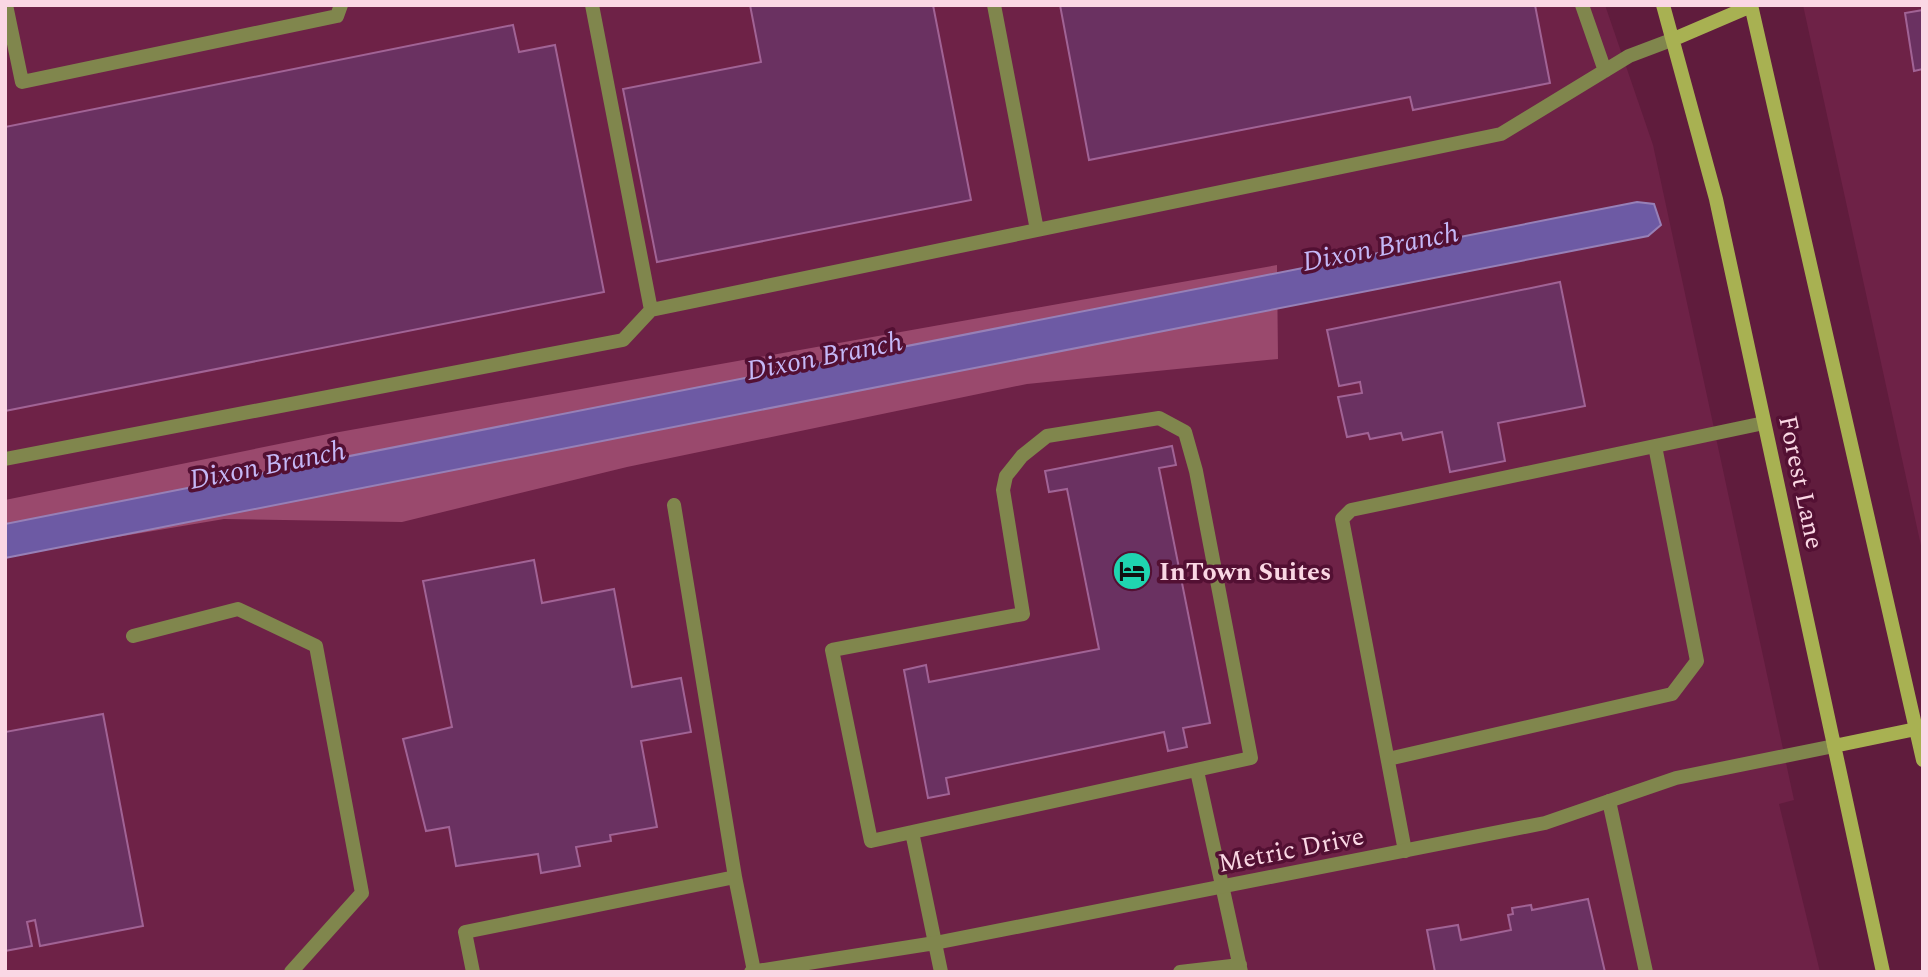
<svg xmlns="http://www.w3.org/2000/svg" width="1928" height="977" font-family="Spectral,serif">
  <rect width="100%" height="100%" fill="#601c3d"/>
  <!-- built -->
  <path fill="#6e2247" d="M5,5H1605L1653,145L1794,800L1779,804L1820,972H5Z
    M1803,5H1923V555Z"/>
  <!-- forest -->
  <path fill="#9a496d" d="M1277,265L1278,359L1027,384L627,467L402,522L224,519L5,556V500L328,434Z"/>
  <!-- water -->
  <path fill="#6d5aa4" stroke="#9780b7" stroke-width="2" d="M1637,202L1654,204L1661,225L1648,236L5,558V524Z"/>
  <!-- building -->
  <path fill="#6a3161" stroke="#a16395" stroke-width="2" d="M750,5H933L971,200L657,262L623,89L761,62Z
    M1060,5H1535L1550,83L1413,110L1410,97L1089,160Z
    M1923,10V69L1914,71L1905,13Z
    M513,25L519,52L555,45L604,292L5,411V127Z
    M1560,282L1585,406L1498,423L1505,461L1450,472L1442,432L1403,440L1401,433L1370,439L1368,433L1347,437L1338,397L1362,393L1360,382L1339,386L1327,330Z
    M1172,446L1176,465L1159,468L1210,723L1183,728L1187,747L1168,751L1164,732L946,778L949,794L928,798L904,670L926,665L929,682L1099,649L1067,489L1049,492L1045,471Z
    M534,560L542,603L614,589L632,687L681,678L691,732L641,741L657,827L610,835L611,841L576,847L580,866L541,873L538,854L456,866L449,827L426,831L403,739L452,727L423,581Z
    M103,714L143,926L40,946L35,920L27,922L32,946L5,951V732Z
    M1588,899L1605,972H1435L1427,930L1458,925L1461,940L1511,930L1508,915L1513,914L1512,908L1531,905L1532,910Z"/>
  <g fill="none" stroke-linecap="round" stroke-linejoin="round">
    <!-- service -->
    <path stroke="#80864d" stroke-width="14" d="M6,5L22,82L337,16L341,5
      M592,5L651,310L1501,134L1629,56L1674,39
      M994,5L1037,230
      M1582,5L1605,71
      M1159,418L1185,432L1196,471L1251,758L871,841L832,650L1023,614L1003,490L1006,476L1022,456L1047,436Z
      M5,459L623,340L651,310
      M674,505L735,877
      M133,636L238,609L316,646L362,893L291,972
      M1388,759L1672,694L1697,661L1655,446
      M1197,771L1241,972
      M1609,801L1646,972
      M912,832L935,943
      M1405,851L1342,519L1351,510L1764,423
      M473,972L465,932L735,877L754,971
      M1180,972L1240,965"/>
    <!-- minor -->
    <path stroke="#80864d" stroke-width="14" d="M935,943L941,972
      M751,972L935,943L1545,823L1676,778L1834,746"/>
    <!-- secondary -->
    <path stroke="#a8b152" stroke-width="14" d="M1663,5L1716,199L1883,972
      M1751,5L1923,760
      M1674,39L1751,6
      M1834,746L1916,729"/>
  </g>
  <!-- icons -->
  <defs>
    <g id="hotel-disc" transform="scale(2.0125)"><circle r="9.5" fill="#1fd5b0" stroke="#531033"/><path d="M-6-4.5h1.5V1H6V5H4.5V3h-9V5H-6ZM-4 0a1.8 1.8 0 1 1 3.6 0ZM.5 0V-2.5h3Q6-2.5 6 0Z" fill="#111"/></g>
  </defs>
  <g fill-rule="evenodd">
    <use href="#hotel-disc" x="1132" y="571"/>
  </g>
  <g text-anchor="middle" stroke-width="7" stroke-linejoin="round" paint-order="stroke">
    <!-- street labels -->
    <g font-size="26" fill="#fad7e4" stroke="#531033">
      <text transform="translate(1802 482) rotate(78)" y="9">Forest Lane</text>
      <text transform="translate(1291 849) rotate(-11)" y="9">Metric Drive</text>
    </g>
    <!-- poi labels -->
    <g font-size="26" font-weight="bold" fill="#fad7e4" stroke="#531033" text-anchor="start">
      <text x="1159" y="580">InTown Suites</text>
    </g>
    <!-- water labels -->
    <g font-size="28" font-style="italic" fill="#c5b8f7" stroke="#531033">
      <text transform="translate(1380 246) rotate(-11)" y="10">Dixon Branch</text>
      <text transform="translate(824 355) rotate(-11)" y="10">Dixon Branch</text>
      <text transform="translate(267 464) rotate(-11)" y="10">Dixon Branch</text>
    </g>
  </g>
  <!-- border -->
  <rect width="1928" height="977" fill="none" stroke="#fad7e4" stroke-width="14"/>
</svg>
